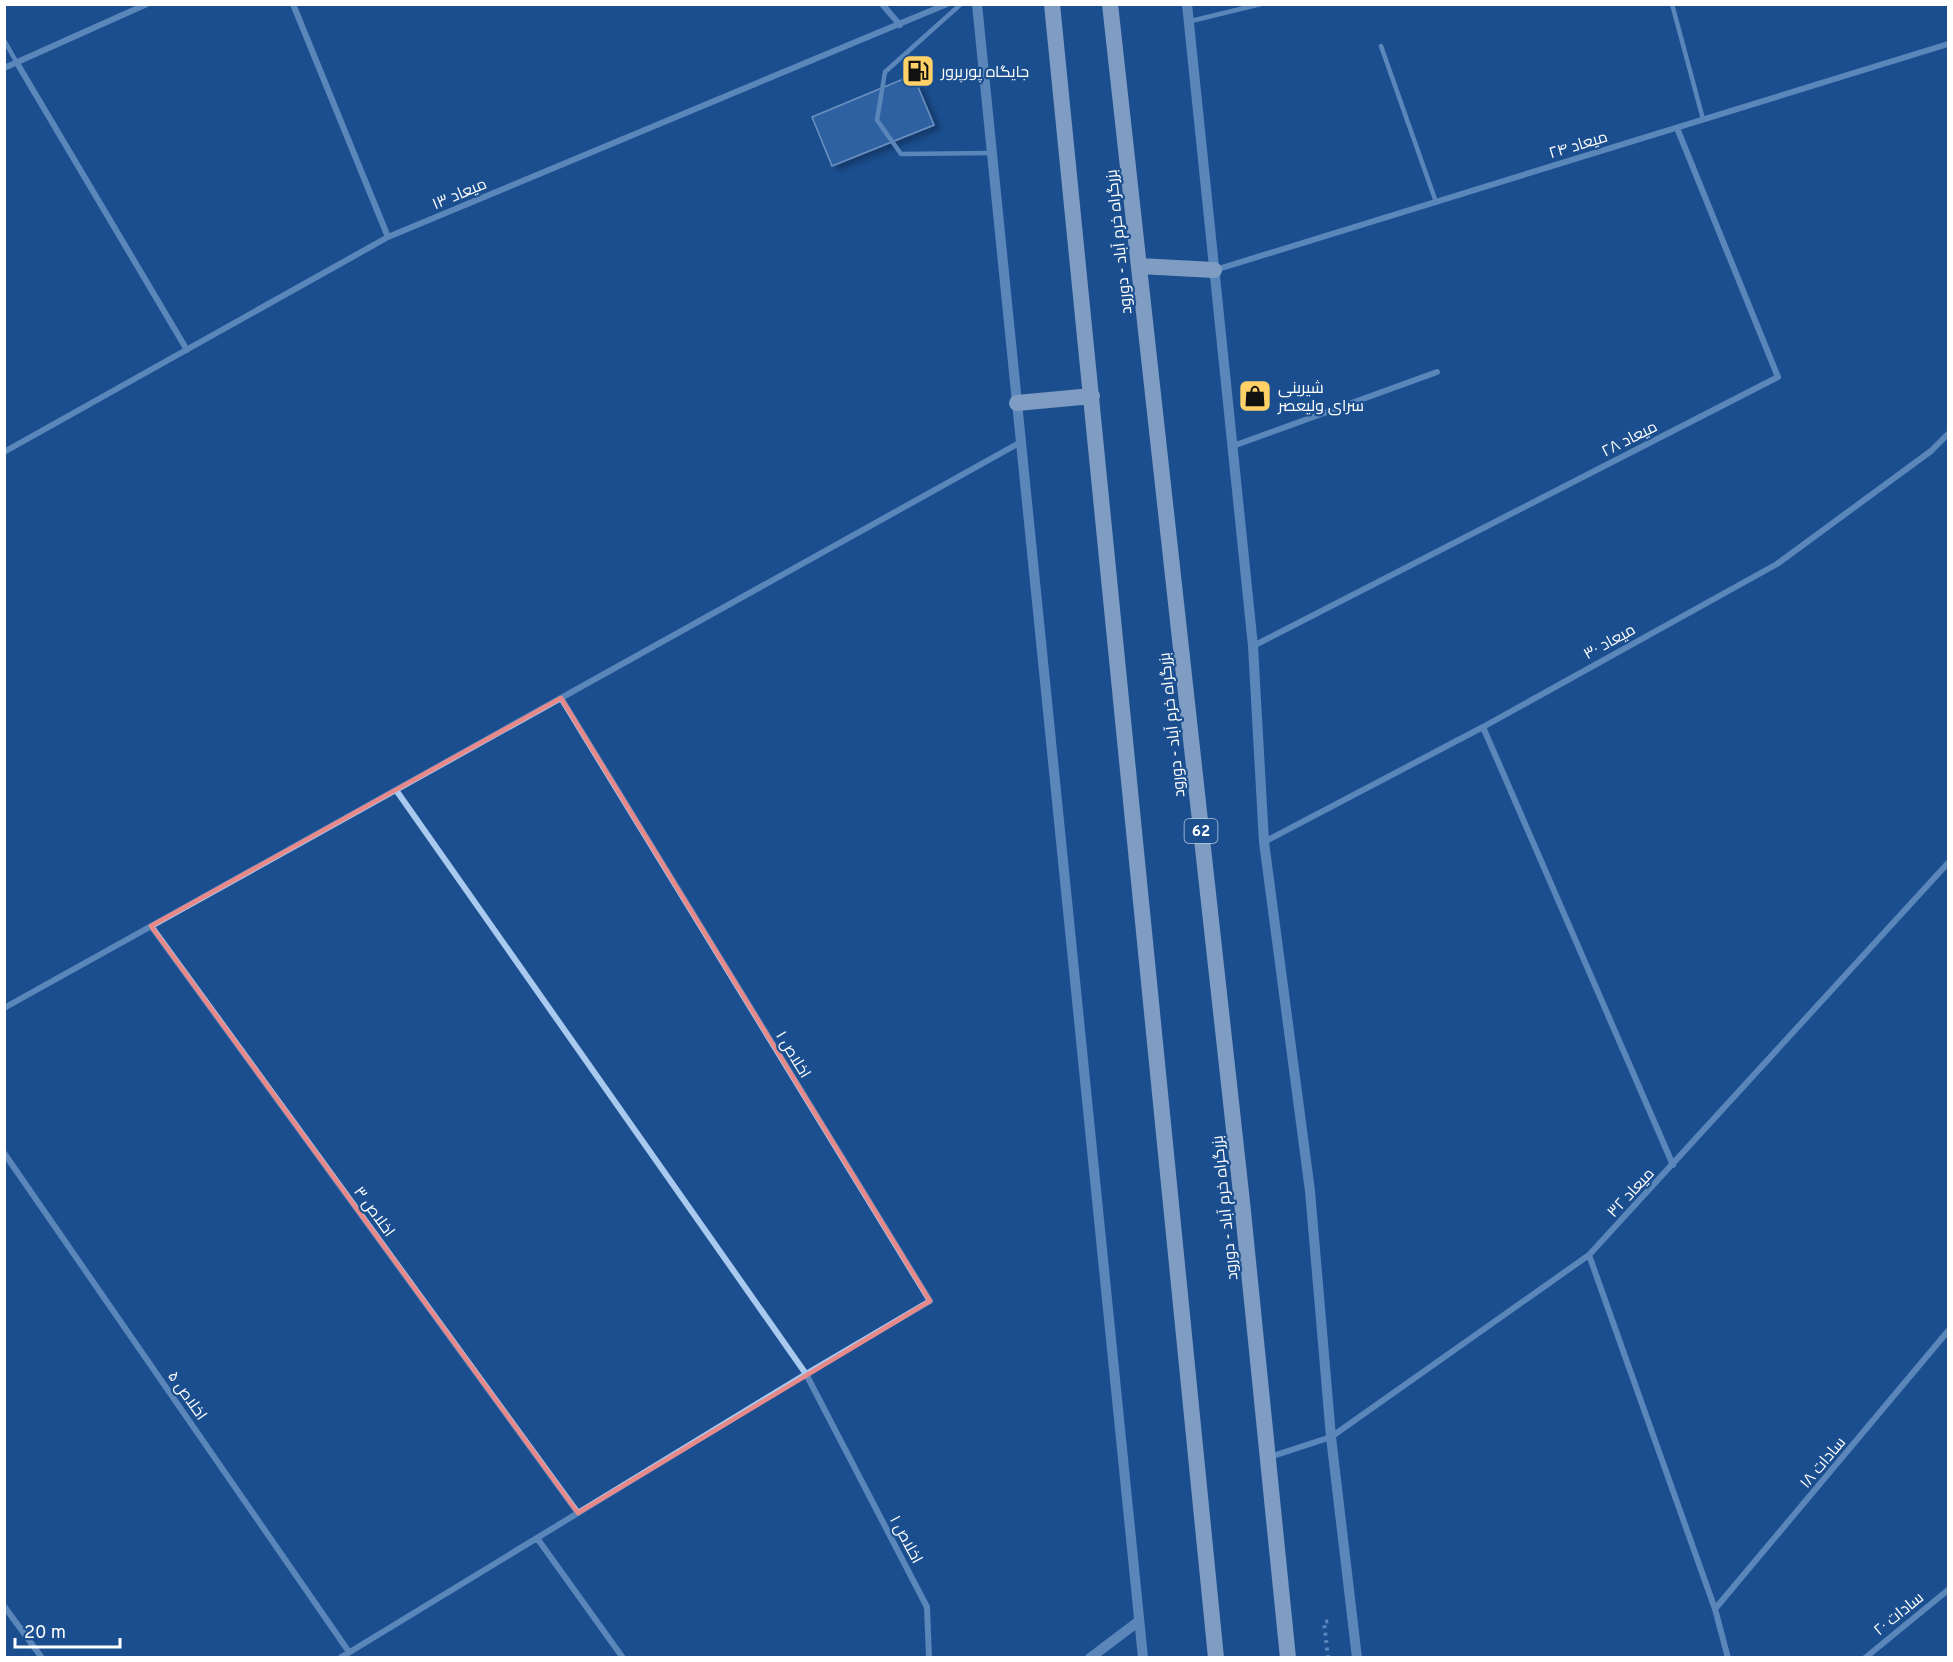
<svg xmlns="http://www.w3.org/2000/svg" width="1953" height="1662" font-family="Overpass,Cairo,sans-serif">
  <defs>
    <filter id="shadow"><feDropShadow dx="6" dy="4" stdDeviation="3" flood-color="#0009"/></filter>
  </defs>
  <rect width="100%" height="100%" fill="#1b4f8f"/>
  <!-- building -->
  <path fill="#4478b7" stroke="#cfe3fa" stroke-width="1.5" filter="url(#shadow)" d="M913,75L934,125L832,166L812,117Z"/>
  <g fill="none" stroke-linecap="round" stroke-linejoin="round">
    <!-- path -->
    <path stroke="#a9c9ee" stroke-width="4" stroke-dasharray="3 4.5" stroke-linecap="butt" d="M1328,1658L1324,1622L1329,1621"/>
    <!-- service -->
    <path stroke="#a9c9ee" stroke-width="4.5" d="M961,4L885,72L877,120L901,154L991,153
      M1672,4L1703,119
      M1191,21L1261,4
      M4,40L17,63
      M1381,46L1436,202"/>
    <!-- minor -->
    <path stroke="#a9c9ee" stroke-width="6" d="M293,4L388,237
      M882,4L900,25
      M17,63L187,350
      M4,68L147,4
      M1215,270L1948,44
      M1233,446L1437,372
      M4,452L388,237L947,4
      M1253,646L1778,377L1677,128
      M1483,727L1673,1165
      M396,790L806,1374L927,1607L929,1658
      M1264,842L1483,727L1777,564L1931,451L1948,434
      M151,926L578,1513
      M4,1008L1021,442
      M4,1153L349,1652
      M1589,1255L1715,1609L1728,1658
      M1270,1457L1331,1437L1589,1255L1948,863
      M537,1538L623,1658
      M4,1606L42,1658
      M1715,1609L1948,1331
      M340,1658L806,1374L930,1301L561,698
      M1865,1658L1948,1590"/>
    <!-- tertiary -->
    <path stroke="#a9c9ee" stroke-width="10" d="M977,4L1143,1658
      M1187,4L1253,646L1264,842L1310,1191L1331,1437L1357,1658
      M1090,1658L1139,1621"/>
    <!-- trunk -->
    <path stroke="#f8faff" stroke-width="16" d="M1052,4L1216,1658
      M1110,4L1242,1202L1288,1658
      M1139,266L1214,270
      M1017,403L1092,396"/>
  </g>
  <!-- marked area -->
  <path d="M0 0H1953V1662H0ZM561,698L930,1301L578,1513L151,926Z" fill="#1b4f8f" fill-opacity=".55" fill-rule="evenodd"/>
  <path fill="none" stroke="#e88989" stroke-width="4.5" stroke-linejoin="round" d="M561,698L930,1301L578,1513L151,926Z"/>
  <!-- icons -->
  <defs>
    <g id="fuel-square" transform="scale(1.725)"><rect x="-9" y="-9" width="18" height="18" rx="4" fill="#ffd166" stroke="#1b4f8f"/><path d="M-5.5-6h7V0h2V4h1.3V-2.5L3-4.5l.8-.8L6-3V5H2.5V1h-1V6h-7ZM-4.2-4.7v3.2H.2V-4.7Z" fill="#111"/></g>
    <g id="shop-square" transform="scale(1.725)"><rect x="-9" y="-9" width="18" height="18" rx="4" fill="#ffd166" stroke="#1b4f8f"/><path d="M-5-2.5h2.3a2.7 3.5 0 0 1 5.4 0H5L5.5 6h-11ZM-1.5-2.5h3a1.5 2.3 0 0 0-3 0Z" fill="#111"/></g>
  </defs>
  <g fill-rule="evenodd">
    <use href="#fuel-square" x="918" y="71"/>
    <use href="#shop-square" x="1255" y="396"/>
  </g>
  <g text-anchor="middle" stroke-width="4.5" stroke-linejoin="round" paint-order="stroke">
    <!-- shield labels -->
    <rect fill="#1b4f8f" stroke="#bbcadd" stroke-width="1.5" x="1184.5" y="819" width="33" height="24" rx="4.5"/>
    <g font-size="15" font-weight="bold" fill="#fff">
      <text x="1201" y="836">62</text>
    </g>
    <!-- poi labels -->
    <g font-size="16" fill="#fff" stroke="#1b4f8f" text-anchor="start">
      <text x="941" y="77">جایگاه پورپرور</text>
      <text x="1278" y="393">شیرینی<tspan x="1278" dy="18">سرای ولیعصر</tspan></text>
    </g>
    <!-- street labels -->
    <g font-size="16" fill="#fff" stroke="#1b4f8f">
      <text transform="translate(1578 144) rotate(-17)" y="6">میعاد ۲۴</text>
      <text transform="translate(459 193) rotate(-23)" y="6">میعاد ۱۳</text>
      <text transform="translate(1118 242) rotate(-96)" y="6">بزرگراه خرم آباد - دورود</text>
      <text transform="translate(1629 438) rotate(-27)" y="6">میعاد ۲۸</text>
      <text transform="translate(1609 641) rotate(-29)" y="6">میعاد ۳۰</text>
      <text transform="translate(1171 725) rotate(-96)" y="6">بزرگراه خرم آباد - دورود</text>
      <text transform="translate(794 1054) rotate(59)" y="6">اخلاص ۱</text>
      <text transform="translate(1630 1192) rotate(-47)" y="6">میعاد ۳۲</text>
      <text transform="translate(1224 1208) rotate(-96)" y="6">بزرگراه خرم آباد - دورود</text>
      <text transform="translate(375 1211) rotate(54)" y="6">اخلاص ۳</text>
      <text transform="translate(188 1395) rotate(55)" y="6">اخلاص ۵</text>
      <text transform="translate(1822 1462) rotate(-50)" y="6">سادات ۱۸</text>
      <text transform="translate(907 1539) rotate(62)" y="6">اخلاص ۱</text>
      <text transform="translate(1898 1613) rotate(-39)" y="6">سادات ۲۰</text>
    </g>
  </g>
  <!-- border -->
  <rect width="1953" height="1662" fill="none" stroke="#ffffff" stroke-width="12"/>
  <!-- scale -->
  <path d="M15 1638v9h105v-9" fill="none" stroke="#ffffff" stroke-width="3"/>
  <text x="24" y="1638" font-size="18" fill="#ffffff" stroke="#1b4f8f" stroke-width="4.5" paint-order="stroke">20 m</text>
</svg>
